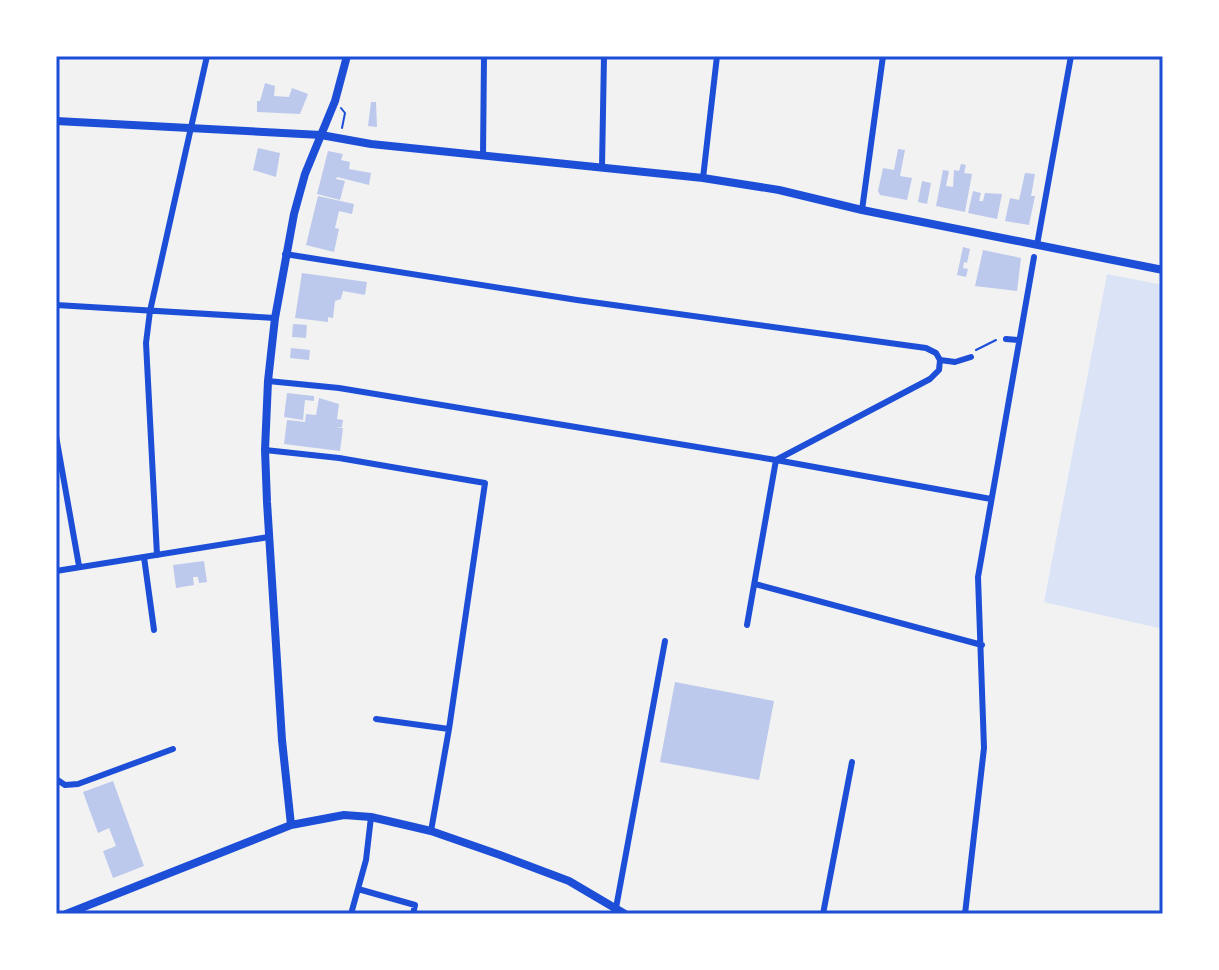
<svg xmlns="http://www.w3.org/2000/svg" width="1219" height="970" font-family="Signika,sans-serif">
  <rect width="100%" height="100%" fill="#f2f2f2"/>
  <!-- green -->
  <path fill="#dbe4f7" d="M1107,274L1163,285V629L1044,602Z"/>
  <!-- building -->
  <path fill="#bdc9ec" d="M265,83L275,86L274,96L289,97L292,88L308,94L300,114L257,112V101H260Z
    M371,102H376L377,127L368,126Z
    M258,148L280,153L276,177L253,170Z
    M898,149L905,150L900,176L912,178L907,200L880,195L878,191L883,168L894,170Z
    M328,151L343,154L341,160L350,162L349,169L371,173L369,185L337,177L336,179L345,181L340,200L317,194Z
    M961,164L966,165L964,173L972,174L965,212L936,206L943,170L949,171L946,186L953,187L954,170L959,171Z
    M1025,173L1035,174L1031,196H1035L1029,225L1005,221L1010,198L1019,200Z
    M922,181L931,183L927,204L918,202Z
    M973,191L981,193L979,201H983L985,193L1002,194L997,219L968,213Z
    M318,196L354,204L352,214L339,211L335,228L339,229L334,252L306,245Z
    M963,247L970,249L967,263L964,262L963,268L968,269L966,277L957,275Z
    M983,250L1021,258L1017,291L975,286Z
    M302,273L367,282L365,295L343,291L341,299L335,301L333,318L328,317V322L295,318Z
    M293,324L307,325L306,338L292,337Z
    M291,348L310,350L309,360L290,358Z
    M287,393L314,396V401L305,400L303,420L284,417Z
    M319,398L339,404L337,419L343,420L342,427H335L343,428L340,451L284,444L287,420L305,422L306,414L316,415Z
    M204,561L207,582L199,583L198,577H193L194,585L176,588L173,565Z
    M675,682L774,701L759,780L660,762Z
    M113,781L144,866L113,878L103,851L116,846L109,828L98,833L83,792Z"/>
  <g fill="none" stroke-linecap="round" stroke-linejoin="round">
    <!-- path -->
    <path stroke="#1d4ed8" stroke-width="2" d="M341,108L345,113L342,128
      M976,350L996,340"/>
    <!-- minor -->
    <path stroke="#1d4ed8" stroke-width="6" d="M483,156L484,56
      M602,167L604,56
      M703,178L717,56
      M862,210L883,56
      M1037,245L1071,56
      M285,254L577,300L926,348L936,353L940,360
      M56,305L275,318
      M1006,339L1019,340
      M940,360L955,362L971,357
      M268,381L339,388L776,460L991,499
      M56,436L79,566
      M265,450L339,458L485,483L449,729L431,831
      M157,555L146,343L150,311L207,56
      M144,557L154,630
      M56,571L269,537
      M755,584L982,645
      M747,625L776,460L930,379L939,370L940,360
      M376,719L449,729
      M56,779L65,785L78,784L173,749
      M358,889L415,905L413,914
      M616,908L665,641
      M351,914L366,860L371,817
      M823,914L852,762
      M965,914L984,748L978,577L1034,257"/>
    <!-- tertiary -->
    <path stroke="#1d4ed8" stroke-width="8" d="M56,121L321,135L371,144L703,178L779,190L862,210L1163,270
      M291,825L282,740L267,502L265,450L268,381L275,318L294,214L305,174L335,101L347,56
      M66,914L291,825L344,815L371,817L431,831L500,855L569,881L625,914"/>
  </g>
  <!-- border -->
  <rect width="1219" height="970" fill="none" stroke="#ffffff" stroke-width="116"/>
  <rect x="58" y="58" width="1103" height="854" fill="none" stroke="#1d4ed8" stroke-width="3"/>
</svg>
